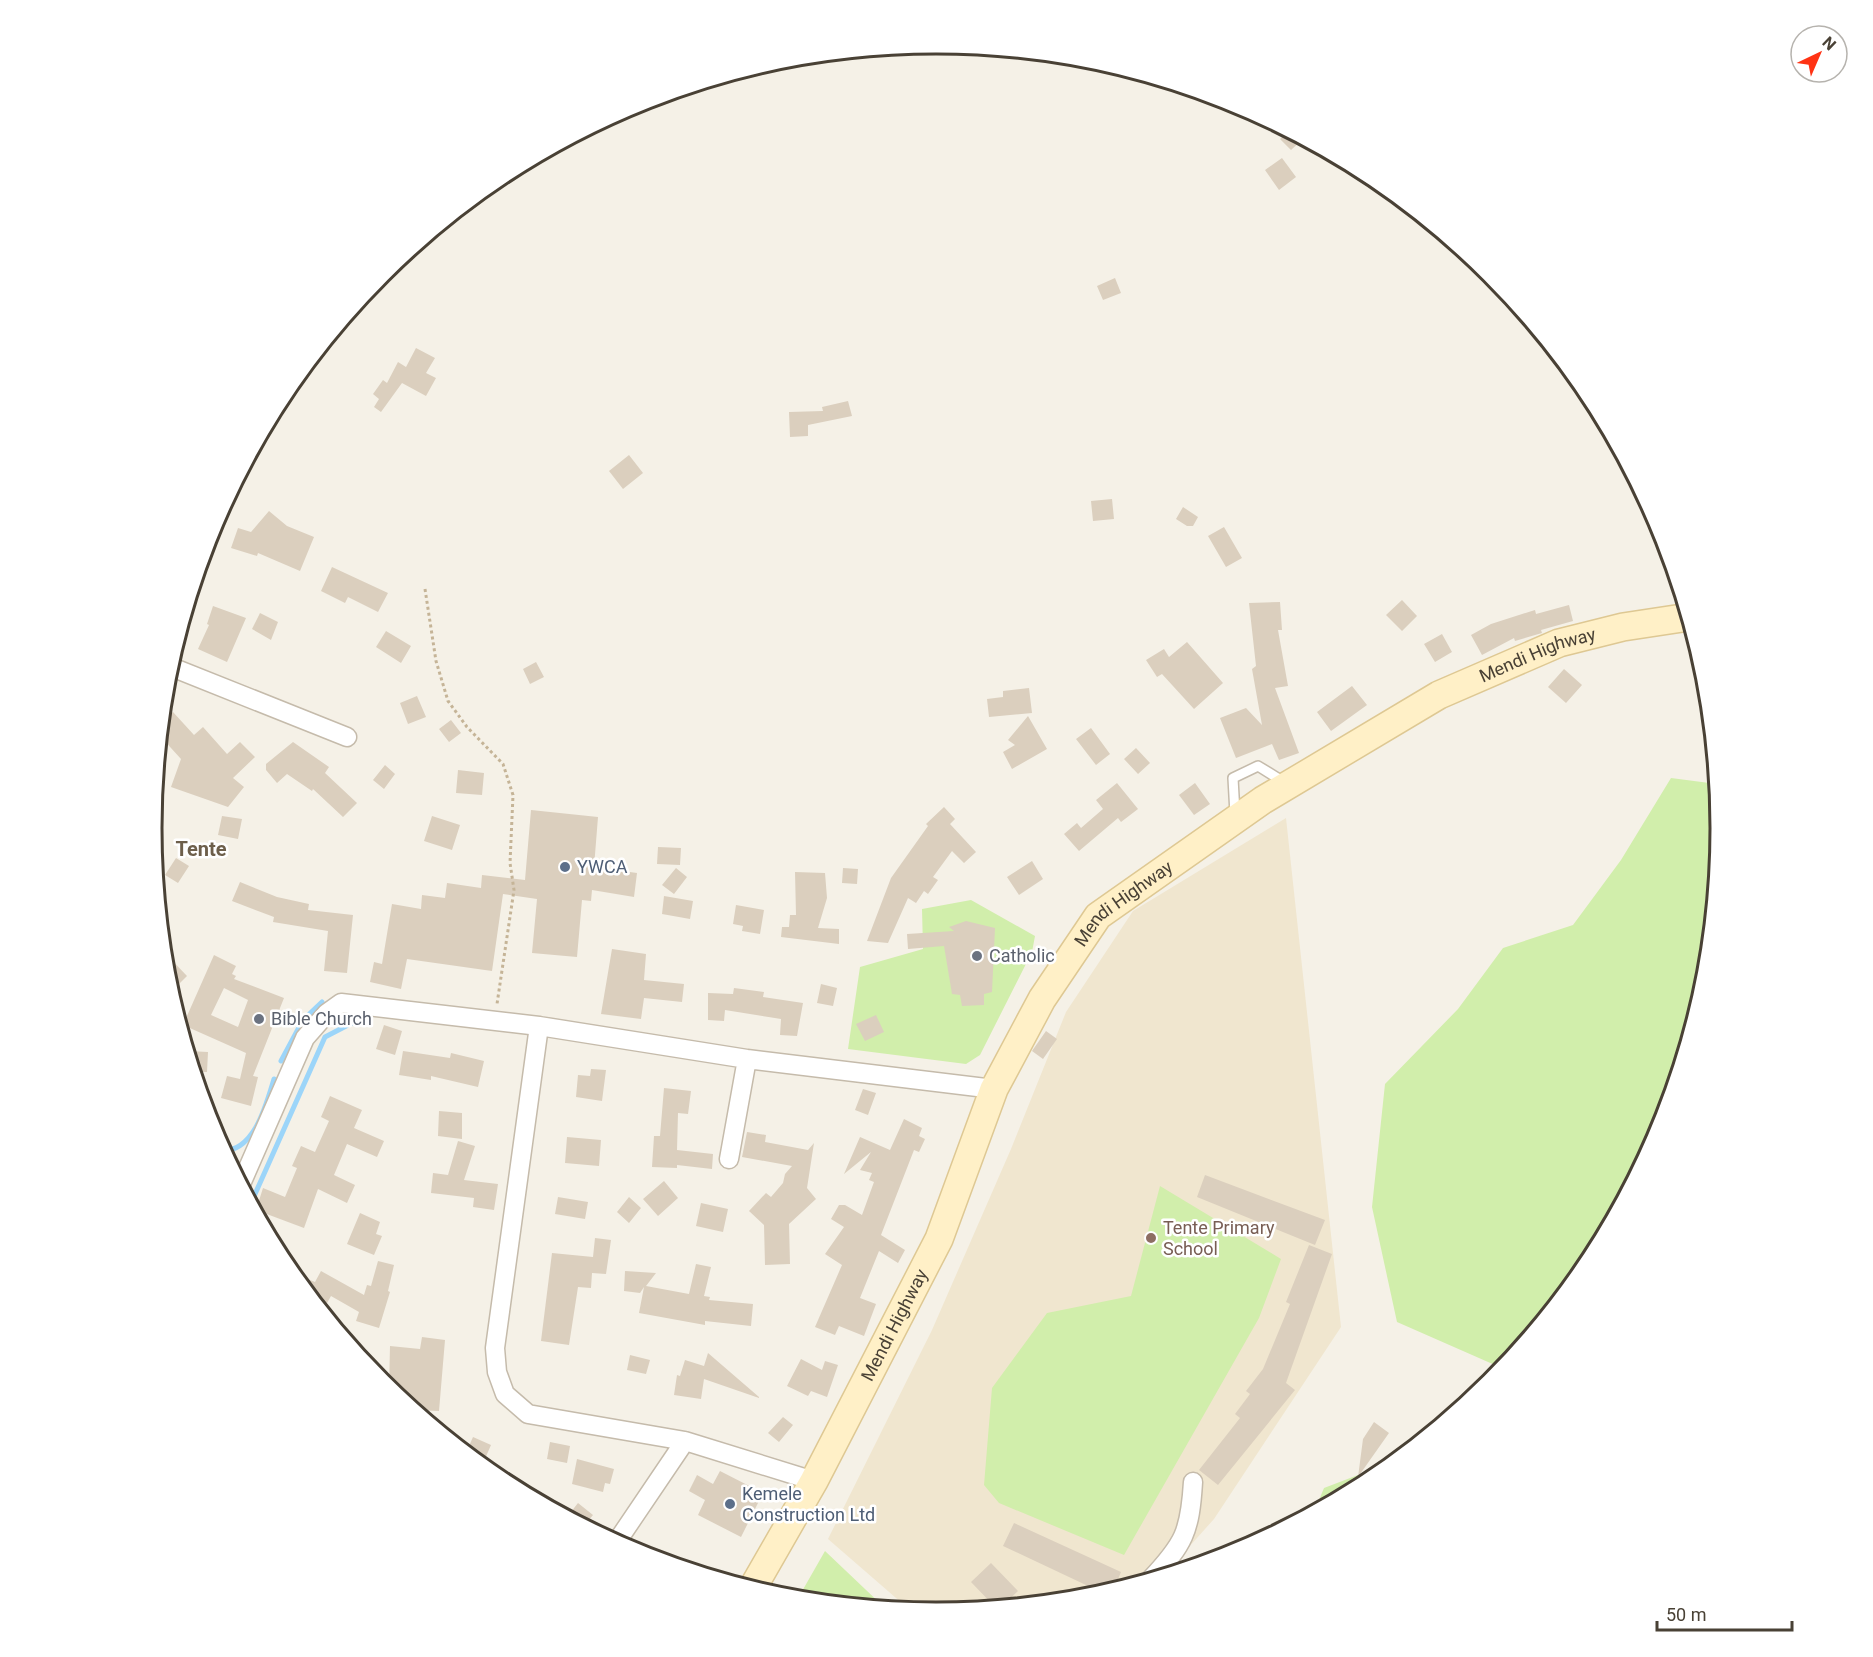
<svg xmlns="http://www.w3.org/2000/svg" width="1873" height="1657" font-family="Roboto,sans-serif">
  <rect width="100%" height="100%" fill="#f5f1e7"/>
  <!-- education -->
  <path fill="#f0e6cf" d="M1286,818L1341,1327L1214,1519L1162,1577L1089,1598L936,1613L911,1611L828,1539L932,1330L1011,1149L1066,1012L1133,911Z"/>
  <!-- green -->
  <path fill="#d1eeab" d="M1671,778L1717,784L1721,829L1706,982L1662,1129L1589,1265L1504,1369L1397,1322L1372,1207L1385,1084L1458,1009L1503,948L1573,925L1621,860Z
    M971,900L1035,936L1032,952L980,1055L966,1064L848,1049L860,967L923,949L922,909Z
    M1160,1186L1281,1259L1259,1318L1124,1555L999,1503L984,1485L992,1388L1047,1313L1131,1296Z
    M1358,1475L1374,1480L1314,1512L1324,1488Z
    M825,1551L885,1608L797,1600Z"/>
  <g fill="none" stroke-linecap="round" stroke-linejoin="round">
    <!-- stream -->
    <path stroke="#9cd5f9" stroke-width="5" d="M281,1061L303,1020L322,1002
      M223,1151C255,1150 266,1105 274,1079
      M251,1203L325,1037L352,1023"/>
  </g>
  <!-- building -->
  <path fill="#dbcfbe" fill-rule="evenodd" d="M1289,131L1303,139L1291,150L1280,139Z
    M1282,158L1296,177L1279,190L1265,170Z
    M1115,278L1121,293L1103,300L1097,286Z
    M416,348L435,358L426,373L436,378L426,396L402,383L381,412L374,407L379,399L373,394L383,380L387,383L398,362L406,367Z
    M848,401L852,416L808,425V436L790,437L789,412L823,411L822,407Z
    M629,455L643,473L623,489L609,471Z
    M1112,499L1114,519L1093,521L1091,501Z
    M1183,507L1198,517L1193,526H1187L1176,519Z
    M269,511L287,526L314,537L300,571L258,553L257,556L231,548L238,528L251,532Z
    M1224,527L1242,558L1226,567L1208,536Z
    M332,567L388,593L378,612L348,597L345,603L321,591Z
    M1402,600L1417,616L1402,631L1386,615Z
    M1280,602L1282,630H1278L1288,686L1275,688L1299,753L1279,760L1272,744L1236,758L1220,718L1246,708L1262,725L1252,669L1256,666L1249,603Z
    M1569,605L1573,621L1541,630L1542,633L1515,641L1514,638L1482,655L1471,635L1491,624L1535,610L1536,614Z
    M213,606L246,618L227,662L198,649L209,625L207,624Z
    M260,613L278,622L271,640L252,629Z
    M386,631L411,646L401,663L376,647Z
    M1442,634L1452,652L1435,662L1424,644Z
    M1187,642L1223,683L1194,709L1162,674L1157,677L1146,660L1164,649L1169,657Z
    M536,662L544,677L530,684L523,669Z
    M1564,669L1582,685L1566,703L1548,687Z
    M1352,686L1367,705L1331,731L1317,712Z
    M1029,688L1032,713L989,717L987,699L1003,697V691Z
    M417,696L426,717L408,724L400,703Z
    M173,712L194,735L203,727L227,754L240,742L255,757L233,778L244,787L228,807L171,787L181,759L161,737L162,722Z
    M1028,716L1047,749L1012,769L1003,752L1015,745L1008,740Z
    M451,720L461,733L449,742L439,729Z
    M1091,728L1110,754L1096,765L1076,739Z
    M293,742L329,767L325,773L357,803L343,817L313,789L312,791L287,774L277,783L266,770V764Z
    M1136,748L1150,763L1138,774L1124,759Z
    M385,765L395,774L384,789L373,780Z
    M458,770L484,773L482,795L456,793Z
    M1117,783L1138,809L1121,822L1118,818L1079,851L1064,834L1077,823L1081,828L1103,809L1096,800Z
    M1195,783L1210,804L1194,815L1179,795Z
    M944,807L955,819L950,824L976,852L964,863L952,851L933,877L938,880L928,894L924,891L916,903L908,898L888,943L867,941L891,878L928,826L926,824Z
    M531,810L598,817L594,867L637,873L634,897L592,890L591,901L582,900L577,957L532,953L537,899L503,894L492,971L407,959L401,989L370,982L374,962L382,964L392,904L421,909L422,895L445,898L447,883L481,888L482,875L525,880Z
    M222,816L242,819L238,839L218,835Z
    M432,816L460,825L452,850L424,841Z
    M658,847L681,848L680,865L657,864Z
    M176,858L189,866L178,883L165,875Z
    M1032,861L1043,879L1019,895L1007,877Z
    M676,868L687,877L674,894L662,885Z
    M843,868L858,869L857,884L842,883Z
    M795,872L825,873L827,898L818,928L839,929V944L781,937L782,927H789L790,915H796Z
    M240,882L277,897L309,904L308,910L353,915L347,973L324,971L328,931L273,922L274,917L232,901Z
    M664,896L693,901L690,919L662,914Z
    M736,905L764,910L760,934L742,931L743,926L733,924Z
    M966,921L995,928L992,992L984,994V1005L962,1006L960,995L952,994L944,946L908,949L907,934L954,931L949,927Z
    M612,949L646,954L644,980L684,984L682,1002L644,998L641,1019L601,1014Z
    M164,952L187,976L170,993L167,981Z
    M214,955L236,966L232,974L236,976L234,979L284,998L253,1076L258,1077L251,1106L221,1098L227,1076L240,1079L246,1053L183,1025ZM224,988L248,1000L238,1027L211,1015Z
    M821,984L837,988L833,1006L817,1003Z
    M734,988L764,992L763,997L803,1003L797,1036L780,1035L781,1019L725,1010L724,1021L708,1020V993L733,994Z
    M876,1015L884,1032L865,1041L856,1024Z
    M384,1025L402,1031L395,1055L376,1049Z
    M1046,1031L1057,1039L1043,1059L1032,1051Z
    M188,1051L208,1052L207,1072H194Z
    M403,1051L450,1058L451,1053L484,1061L478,1087L431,1076V1080L399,1075Z
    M591,1069L606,1070L602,1101L576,1097L578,1075L590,1076Z
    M664,1088L691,1091L688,1114L678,1113L677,1150L713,1154L712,1169L677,1165V1168L652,1167L654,1136H660Z
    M863,1089L876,1093L868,1115L855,1110Z
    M330,1096L362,1110L354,1128L384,1141L377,1157L347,1144L334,1175L355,1185L347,1203L318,1189L304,1228L256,1210L263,1188L285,1197L297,1168L292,1166L301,1146L315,1152L329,1121L321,1117Z
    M439,1111L462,1113V1139L438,1136Z
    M904,1119L922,1128L919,1136L925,1139L919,1152L914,1150L881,1235L905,1250L898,1263L879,1251L860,1298L876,1304L864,1336L839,1326L835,1335L815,1327L842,1265L825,1254L844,1227L831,1219L839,1205H845L862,1215L874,1182L869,1180L872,1173L860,1170L871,1152L844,1174L860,1137L890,1150Z
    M747,1132L766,1135L765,1142L808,1150L814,1143L807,1188L816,1199L789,1224L790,1264L765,1265L764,1225L749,1211L766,1193L771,1197L783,1183L785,1174L792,1166L742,1157Z
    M567,1137L601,1140L599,1166L565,1163Z
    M458,1141L475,1146L464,1180L498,1184L494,1210L473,1207L474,1198L431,1193L433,1173L448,1175Z
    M1205,1175L1325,1220L1315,1245L1197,1197Z
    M664,1181L678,1198L658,1216L643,1199Z
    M558,1197L588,1202L585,1219L555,1214Z
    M629,1197L641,1208L629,1223L617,1212Z
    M701,1203L728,1209L723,1232L696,1226Z
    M360,1213L380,1222L376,1234L382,1236L374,1255L347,1244Z
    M595,1238L611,1240L606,1274L592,1273L591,1288L578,1287L569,1345L541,1341L552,1253L593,1257Z
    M1309,1245L1332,1254L1286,1383L1295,1390L1218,1485L1199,1470L1240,1418L1235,1414L1250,1394L1246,1391L1263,1369L1290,1304L1286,1302Z
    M378,1261L394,1265L388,1291L390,1292L379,1328L356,1321L359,1312L331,1296L327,1303L306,1292L290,1272L315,1282L321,1271L364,1295L367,1285L371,1286Z
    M696,1264L711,1267L704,1296L710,1297L709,1300L753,1304L751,1326L705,1321V1325L639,1313L644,1287L640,1293L624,1291L625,1271L656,1273L646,1286L689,1294Z
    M422,1337L445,1340L439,1411L413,1410L389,1389L390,1346L420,1349Z
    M708,1353L759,1397V1398L704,1379L701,1399L674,1395L677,1375L680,1376L685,1360L704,1366Z
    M630,1355L650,1360L646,1374L627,1370Z
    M801,1359L822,1370L825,1361L838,1365L827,1397L811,1391L808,1396L787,1386Z
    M783,1417L793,1425L779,1442L768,1433Z
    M1374,1422L1389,1433L1358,1477L1363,1439Z
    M473,1437L491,1445L484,1461L466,1453Z
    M550,1442L570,1446L567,1463L547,1459Z
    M577,1459L614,1469L610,1484L605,1483L603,1492L572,1484Z
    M720,1471L763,1493L741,1537L698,1515L705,1500L689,1491L697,1475L713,1484Z
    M578,1503L593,1515L584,1526L567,1517Z
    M1014,1523L1121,1572L1113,1591L1105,1594L1003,1546Z
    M991,1563L1018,1591L1001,1607L996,1608L971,1582Z"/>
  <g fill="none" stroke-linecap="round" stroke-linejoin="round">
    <!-- lane casing -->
    <g stroke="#c5bbab" stroke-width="12">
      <path id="lane" d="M1235,814L1233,778L1258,766L1284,782"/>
    </g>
    <!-- street casing -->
    <g stroke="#c5bbab" stroke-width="21">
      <path id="street" d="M169,666L347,737
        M539,1026L495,1348L497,1372L505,1394L528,1414L685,1441L814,1481
        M729,1159L747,1059
        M241,1184L305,1038L327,1013L341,1003L539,1026L747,1059L994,1089
        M616,1543L685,1441
        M1150,1580C1184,1544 1190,1532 1193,1482"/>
    </g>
    <!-- secondary casing -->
    <g stroke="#dec893" stroke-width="30">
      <g id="secondary">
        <path id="s1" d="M752,1589L814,1481L939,1239L994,1089L1042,999L1098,916L1263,800L1439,695L1559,643L1623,627L1689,617"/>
      </g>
    </g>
    <!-- path -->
    <path stroke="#c5b497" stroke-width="3" stroke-dasharray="3 3" stroke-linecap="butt" d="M425,589L436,661L448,701L467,727L503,764L513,795L510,863L514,890L497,1004"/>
    <!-- lane -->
    <use href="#lane" stroke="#fff" stroke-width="9"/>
    <!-- street -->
    <use href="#street" stroke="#fff" stroke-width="18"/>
    <!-- secondary -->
    <use href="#secondary" stroke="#fff0c7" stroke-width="27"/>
  </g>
  <!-- markers -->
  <g fill="#5c6f8a" stroke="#fff" stroke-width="2">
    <circle cx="565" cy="867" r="6"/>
    <circle cx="730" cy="1504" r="6"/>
  </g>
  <g fill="#6b7280" stroke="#fff" stroke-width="2">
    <circle cx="977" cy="956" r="6"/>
    <circle cx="259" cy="1019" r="6"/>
  </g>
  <circle fill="#8d6e63" stroke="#fff" stroke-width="2" cx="1151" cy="1238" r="6"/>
  <g text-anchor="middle" stroke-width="5" stroke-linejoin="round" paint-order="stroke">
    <!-- street labels -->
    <g font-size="18" fill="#494135" stroke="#fff">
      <text dy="6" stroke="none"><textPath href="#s1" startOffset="1272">Mendi Highway</textPath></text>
      <text dy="6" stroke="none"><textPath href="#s1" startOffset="786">Mendi Highway</textPath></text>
      <text dy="6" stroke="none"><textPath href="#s1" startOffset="300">Mendi Highway</textPath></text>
    </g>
    <!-- service labels -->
    <g font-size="18" fill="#4e5e75" stroke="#fff" text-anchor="start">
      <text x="577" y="873">YWCA</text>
      <text x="742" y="1500">Kemele<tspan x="742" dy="21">Construction Ltd</tspan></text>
    </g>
    <!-- worship labels -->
    <g font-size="18" fill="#5b616d" stroke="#fff" text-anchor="start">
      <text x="989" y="962">Catholic</text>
      <text x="271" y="1025">Bible Church</text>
    </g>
    <!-- education labels -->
    <g font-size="18" fill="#785e54" stroke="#fff" text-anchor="start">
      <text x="1163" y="1234">Tente Primary<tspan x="1163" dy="21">School</tspan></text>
    </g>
    <!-- neighbourhood labels -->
    <g font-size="20" font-weight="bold" fill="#6d5f4b" stroke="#fff">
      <text x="201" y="856">Tente</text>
    </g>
  </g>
  <!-- crop -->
  <path d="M0 0H1873V1657H0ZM162 828a774 774 0 1 1 1548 0a774 774 0 1 1-1548 0Z" fill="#fff" fill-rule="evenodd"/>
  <path fill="none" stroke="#494135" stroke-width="3" d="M162 828a774 774 0 1 1 1548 0a774 774 0 1 1-1548 0Z"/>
  <!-- north arrow -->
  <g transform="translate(1819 54) rotate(44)"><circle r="28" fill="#ffffff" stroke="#b6b3ae" stroke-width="1.5"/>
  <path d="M0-4.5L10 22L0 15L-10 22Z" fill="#ff3314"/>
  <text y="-9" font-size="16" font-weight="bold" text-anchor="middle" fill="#494135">N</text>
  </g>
  <!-- scale -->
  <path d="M1657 1621v9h135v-9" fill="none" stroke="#494135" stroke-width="3"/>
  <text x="1666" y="1621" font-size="18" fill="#494135" stroke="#ffffff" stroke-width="4.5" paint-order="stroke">50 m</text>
</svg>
